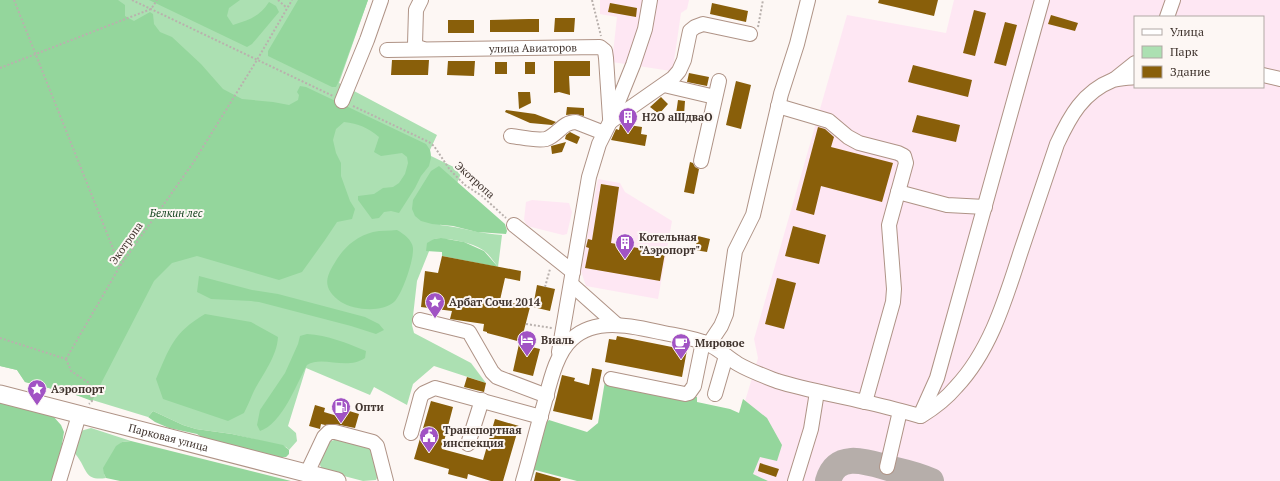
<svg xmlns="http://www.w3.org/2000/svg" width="1280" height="481" font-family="'PT Serif',serif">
  <rect width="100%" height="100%" fill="#fdf7f4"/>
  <!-- industrial -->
  <path fill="#fee7f3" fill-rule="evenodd" d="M600,0H689L687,9L681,13L673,68L671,71L612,62L617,17L600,14Z
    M954,0H1280V481H721L758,358L754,339L847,15L946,33ZM1135,17H1263V87H1135Z
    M598,179L620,183L625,192L672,221L658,299L586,286L581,271Z
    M532,200L569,203L572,212L567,234L563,235L527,226L524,220L526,202Z"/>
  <!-- green -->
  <path fill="#ace0b2" d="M0,0H368L339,83L437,135L430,150L431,156L462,171L440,225C461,227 481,234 502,235L498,267C494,262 489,254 483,250C469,242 451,238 434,239L417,281L412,325L414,333L471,363L486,383L434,366L413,384L407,405L374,387L370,395L306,368L288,426L296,433L297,441L289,450L286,447L232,434L196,429L183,425L153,411L148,417L76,395L25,382L17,370L0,366Z
    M91,428L131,441L122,442L104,474L106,478C86,481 87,471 79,459C77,456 75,453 73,451L77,432Z
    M334,440H338L371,449L378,476L376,480L363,481L325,471L322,469L319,463L329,442Z"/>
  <!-- forest -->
  <path fill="#94d69c" d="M0,0H118L125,5V16L134,21L150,12L153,14L154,24L160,32L172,37L201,64L223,89L242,99L273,102L289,105L298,100L299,95L297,92L300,86L306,87L426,144L430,150L431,158L429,166L421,176L415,188L399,213L391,211L384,212L379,218L372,219L358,200V196L374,194L383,188L393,187L399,183L405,174L408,163L407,157L402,153L381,156L374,152L379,137C367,127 359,124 344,122L336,129L333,140L336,153L341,163V176L350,201L355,209L352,219L337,222L325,240L302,272L279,280L197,256L172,263L154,281L92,401L76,395L25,382L17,370L0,366Z
    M149,0H240L229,8L227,16L233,25C249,20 259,17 269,2L276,6L279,12L252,44L247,47Z
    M298,0H368L338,83L336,87H332L268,56V51Z
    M439,166L505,224L507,231L506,234L477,232L453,226L432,224L421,221L415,216L412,209L413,200L431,171Z
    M397,230C404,234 412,240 413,248C414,260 402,295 394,302C381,313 354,310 341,302C324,290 324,280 334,264C343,248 355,237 373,232C381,230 389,231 397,230Z
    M441,238L464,242L484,251L498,267L442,256V252L426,251L427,243L434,239Z
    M199,276L252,290L278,294L365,317L379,324L384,330L376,334L351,326L259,302L251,301L211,299L197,292Z
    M205,314L251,322L278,337C277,357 262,375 253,393C250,400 247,407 244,413L228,421L163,399L156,379C170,347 173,333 205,314Z
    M307,334C328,335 346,343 366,351L365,358C346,371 323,355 307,365C296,385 282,424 260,431L257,425L260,410L264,404L285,373L298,344L300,336Z
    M605,381L685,394L697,397V402L730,409L739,413L743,399L767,418L782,445L777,461L760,457L753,474L768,481H577L535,470L531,481H527L542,426L549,420L587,432L598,423Z
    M0,402L28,408L53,416L61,425L64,432L56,481H0Z
    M153,411L183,425L196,429L232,434L283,445L289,450V454L286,457H271L224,443L204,439L197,434L169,428L155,422L148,417Z
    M131,441L291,481H120L106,478L104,474L103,468L116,446L122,442Z"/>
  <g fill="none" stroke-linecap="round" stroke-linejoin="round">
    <!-- taxiway -->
    <path stroke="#b6aeaa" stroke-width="26" d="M828,481C837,449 870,463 892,469C905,472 919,475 931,481"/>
  </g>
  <!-- building -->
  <path fill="#895f0a" d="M879,0H938L934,16L878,3Z
    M610,3L637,8L636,17L608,12Z
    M712,3L748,11L746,22L710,14Z
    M974,10L986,13L975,56L963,53Z
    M1051,15L1078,23L1075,31L1048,24Z
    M555,18H575L574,32H554Z
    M529,19H539V32H490V20Z
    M448,20H474V33H448Z
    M1005,22L1017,25L1006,66L994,63Z
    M392,60H429L428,75H391Z
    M448,61H475L474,76L447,75Z
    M554,61H590V76H569L570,95L559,92L554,93Z
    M495,62H507V74H495Z
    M525,62H535V74H525Z
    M913,65L972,80L968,97L908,82Z
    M689,73L709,77L707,86L687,82Z
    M736,81L751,85L741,129L726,125Z
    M518,92H530L531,103L519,109Z
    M661,97L668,104L659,114L650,107Z
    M678,100L685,101L684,115L676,114Z
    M567,107L584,108V116L575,114L566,115Z
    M506,110L535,114L556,122L552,125L530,123L505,112Z
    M917,115L960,125L956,142L912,132Z
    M622,124L642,127L641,134L647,135L645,146L611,140L616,129L619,130L620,125Z
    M818,127L825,129L834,137L831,147L893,163L882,202L821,186L814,215L796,210Z
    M570,132L580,137L577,144L565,139L566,135Z
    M566,142L562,152L552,154L551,146Z
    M690,162L693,163L695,167L699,169L694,194L684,192Z
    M601,184L619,187L611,243L665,253L660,281L585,268L589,248L586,247L588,239L592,240Z
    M793,226L826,235L819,264L785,256Z
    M698,236L710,239L707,252L695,250Z
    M442,256L521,271L520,281L505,278L500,300L530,307L521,342L487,333V332L483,331L484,324L450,319L452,311L421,307L425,271L438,273Z
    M777,278L796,283L784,329L765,324Z
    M537,285L555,289L550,311L533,307Z
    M617,336L687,350L682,377L605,362L609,339L616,340Z
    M519,344L540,349L533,376L513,371Z
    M592,368L602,370L592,420L553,411L562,375L575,378L574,381L589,385Z
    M467,377L486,383L484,392L464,387Z
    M431,401L453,407L442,449L483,460L495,419L519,426L503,481H491L468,474L467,479L448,474L449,469L414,459Z
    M315,405L325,408L324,412L344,418L346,410L359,414L355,428L335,424L325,425L321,424L320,429L309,426Z
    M760,463L779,469L776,477L758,471Z
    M536,472L561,479L560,481H534Z"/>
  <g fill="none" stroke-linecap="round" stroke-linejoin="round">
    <!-- minor casing -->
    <g stroke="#af9386" stroke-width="16">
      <g id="minor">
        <path d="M421,0L416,10L415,44L418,47L423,49"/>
        <path d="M1167,17L1173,0"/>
        <path id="s1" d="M387,50L600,47L605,51L606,58L610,118"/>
        <path d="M1263,75L1280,79"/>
        <path d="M1115,79L1135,63"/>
        <path d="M664,85L715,97"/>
        <path d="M342,101L367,40L381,0"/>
        <path d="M778,106L829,121L848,137L859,143L898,153L904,156L906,163L889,225L894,289L893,302L865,402"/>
        <path d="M610,122L673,78L679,71L684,60L690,31L695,27L703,24L750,34"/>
        <path d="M511,136C521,137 535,141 546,139C558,135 562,122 576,122L604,133"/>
        <path d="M701,161L719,81"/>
        <path d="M898,192L947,205L985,207"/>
        <path d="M514,225L573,272"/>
        <path d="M571,284L617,325"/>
        <path d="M420,320L469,332L492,372L497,377L547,396"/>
        <path d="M709,344L721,326L726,314L735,251L753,215L781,94L797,44L808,0"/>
        <path d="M559,352L589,177L599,144L610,122L633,65L645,29L650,0"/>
        <path d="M611,379L685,394L689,393L694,386L703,342"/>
        <path d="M715,394L726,356"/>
        <path d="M921,416C934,408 946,399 956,387C991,350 1006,297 1021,251C1033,215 1045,179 1057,144C1070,116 1083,92 1113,80C1120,78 1128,78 1135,77"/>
        <path d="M411,433L421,396L424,393L435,388L541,417"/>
        <path d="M468,444L482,400"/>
        <path d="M887,467L900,411"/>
        <path d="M307,473L324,437L329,432H335L373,442L377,446L386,481"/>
        <path d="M59,481L79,415"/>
        <path d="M523,481C530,457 536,432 543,408C549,387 555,354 572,339C597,316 635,327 664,333C679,336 694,338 708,344C719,349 728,358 738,364C750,371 764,376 777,381C806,390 836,395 865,402C884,406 902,411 920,416L937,378L1042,0"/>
        <path d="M795,481L811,429L817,392"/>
      </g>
    </g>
    <!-- major casing -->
    <g stroke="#af9386" stroke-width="19">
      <g id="major">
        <path id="s2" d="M0,394L337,481"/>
      </g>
    </g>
    <!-- path -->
    <path stroke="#b9b1ad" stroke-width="2" stroke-dasharray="2 2" stroke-linecap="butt" d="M14,0L120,266
      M132,0L333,96
      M278,0L287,8
      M592,0L601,36
      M758,27L763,0
      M0,68L151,9L157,0
      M353,106L429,142L434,146L450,170L465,185L482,196L506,218
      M545,287L550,269
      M526,324L552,328
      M0,338L66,359
      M66,359L120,266L193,163L257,60L292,0
      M66,359L71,371L89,383L92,401L89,404"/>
    <!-- minor -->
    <use href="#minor" stroke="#fff" stroke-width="14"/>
    <!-- major -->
    <use href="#major" stroke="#fff" stroke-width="17"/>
  </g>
  <!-- icons -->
  <defs>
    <g id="building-pin" transform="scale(1)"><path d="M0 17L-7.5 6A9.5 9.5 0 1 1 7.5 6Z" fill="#a153c4" stroke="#fdf7f4"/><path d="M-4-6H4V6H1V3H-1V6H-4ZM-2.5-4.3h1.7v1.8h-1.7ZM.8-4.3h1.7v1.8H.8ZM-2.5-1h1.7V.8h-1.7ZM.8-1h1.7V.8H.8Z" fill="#fff"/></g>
    <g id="sight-pin" transform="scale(1)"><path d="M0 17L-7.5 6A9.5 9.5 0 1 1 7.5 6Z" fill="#a153c4" stroke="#fdf7f4"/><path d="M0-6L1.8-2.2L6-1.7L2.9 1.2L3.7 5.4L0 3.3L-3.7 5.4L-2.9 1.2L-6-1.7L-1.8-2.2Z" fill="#fff"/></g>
    <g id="hotel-pin" transform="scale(1)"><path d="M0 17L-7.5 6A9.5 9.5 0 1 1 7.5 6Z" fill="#a153c4" stroke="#fdf7f4"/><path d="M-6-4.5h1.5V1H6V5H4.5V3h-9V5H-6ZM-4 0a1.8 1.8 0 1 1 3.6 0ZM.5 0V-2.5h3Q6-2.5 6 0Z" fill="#fff"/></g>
    <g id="cafe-pin" transform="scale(1)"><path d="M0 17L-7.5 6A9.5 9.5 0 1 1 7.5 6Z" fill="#a153c4" stroke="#fdf7f4"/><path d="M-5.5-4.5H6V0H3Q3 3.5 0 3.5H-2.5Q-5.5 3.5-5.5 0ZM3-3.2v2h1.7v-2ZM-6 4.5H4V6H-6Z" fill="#fff"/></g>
    <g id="fuel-pin" transform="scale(1)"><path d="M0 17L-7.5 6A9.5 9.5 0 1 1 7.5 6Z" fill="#a153c4" stroke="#fdf7f4"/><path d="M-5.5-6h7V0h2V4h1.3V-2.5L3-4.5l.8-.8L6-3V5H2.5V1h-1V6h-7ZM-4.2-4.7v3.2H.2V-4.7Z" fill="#fff"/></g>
    <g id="civic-pin" transform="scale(1)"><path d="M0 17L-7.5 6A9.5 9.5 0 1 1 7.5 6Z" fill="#a153c4" stroke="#fdf7f4"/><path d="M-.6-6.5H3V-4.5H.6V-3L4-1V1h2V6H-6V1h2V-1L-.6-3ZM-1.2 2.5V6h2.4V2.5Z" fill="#fff"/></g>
  </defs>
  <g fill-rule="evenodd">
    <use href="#building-pin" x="628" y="117"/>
    <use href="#building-pin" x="625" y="243"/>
    <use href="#sight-pin" x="435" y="302"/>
    <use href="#hotel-pin" x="527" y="340"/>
    <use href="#cafe-pin" x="681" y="343"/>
    <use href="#sight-pin" x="37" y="389"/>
    <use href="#fuel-pin" x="341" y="407"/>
    <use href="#civic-pin" x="429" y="436"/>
  </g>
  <g text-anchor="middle" stroke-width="4" stroke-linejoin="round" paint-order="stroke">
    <!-- street labels -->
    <g font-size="11" fill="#40342e" stroke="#fdf7f4">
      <text dy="4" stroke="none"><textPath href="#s1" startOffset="146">улица Авиаторов</textPath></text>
      <text transform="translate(475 180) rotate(42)" y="4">Экотропа</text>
      <text transform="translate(126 243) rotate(-55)" y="4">Экотропа</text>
      <text dy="4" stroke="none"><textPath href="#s2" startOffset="174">Парковая улица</textPath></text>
    </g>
    <!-- poi labels -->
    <g font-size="11" font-weight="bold" fill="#40342e" stroke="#fdf7f4" text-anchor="start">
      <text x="642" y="121">H2O аШдваО</text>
      <text x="639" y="241">Котельная<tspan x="639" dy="13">"Аэропорт"</tspan></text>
      <text x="449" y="306">Арбат Сочи 2014</text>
      <text x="541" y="344">Виаль</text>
      <text x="695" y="347">Мировое</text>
      <text x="51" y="393">Аэропорт</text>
      <text x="355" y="411">Опти</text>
      <text x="443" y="434">Транспортная<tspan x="443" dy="13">инспекция</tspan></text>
    </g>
    <!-- park labels -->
    <g font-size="11" font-style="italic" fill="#15441f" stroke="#fdf7f4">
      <text x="176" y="217">Белкин лес</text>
    </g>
  </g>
  <!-- legend -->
  <rect x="1134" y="16" width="130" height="72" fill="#fdf7f4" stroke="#b1a9a5"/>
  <rect x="1142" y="29" width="20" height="6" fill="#ffffff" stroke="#b1a9a5"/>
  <text x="1170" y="36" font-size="12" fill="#40342e">Улица</text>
  <rect x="1142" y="46" width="20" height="12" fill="#ace0b2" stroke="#b1a9a5"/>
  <text x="1170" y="56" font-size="12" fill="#40342e">Парк</text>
  <rect x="1142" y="66" width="20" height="12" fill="#895f0a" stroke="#b1a9a5"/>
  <text x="1170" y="76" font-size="12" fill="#40342e">Здание</text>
</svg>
